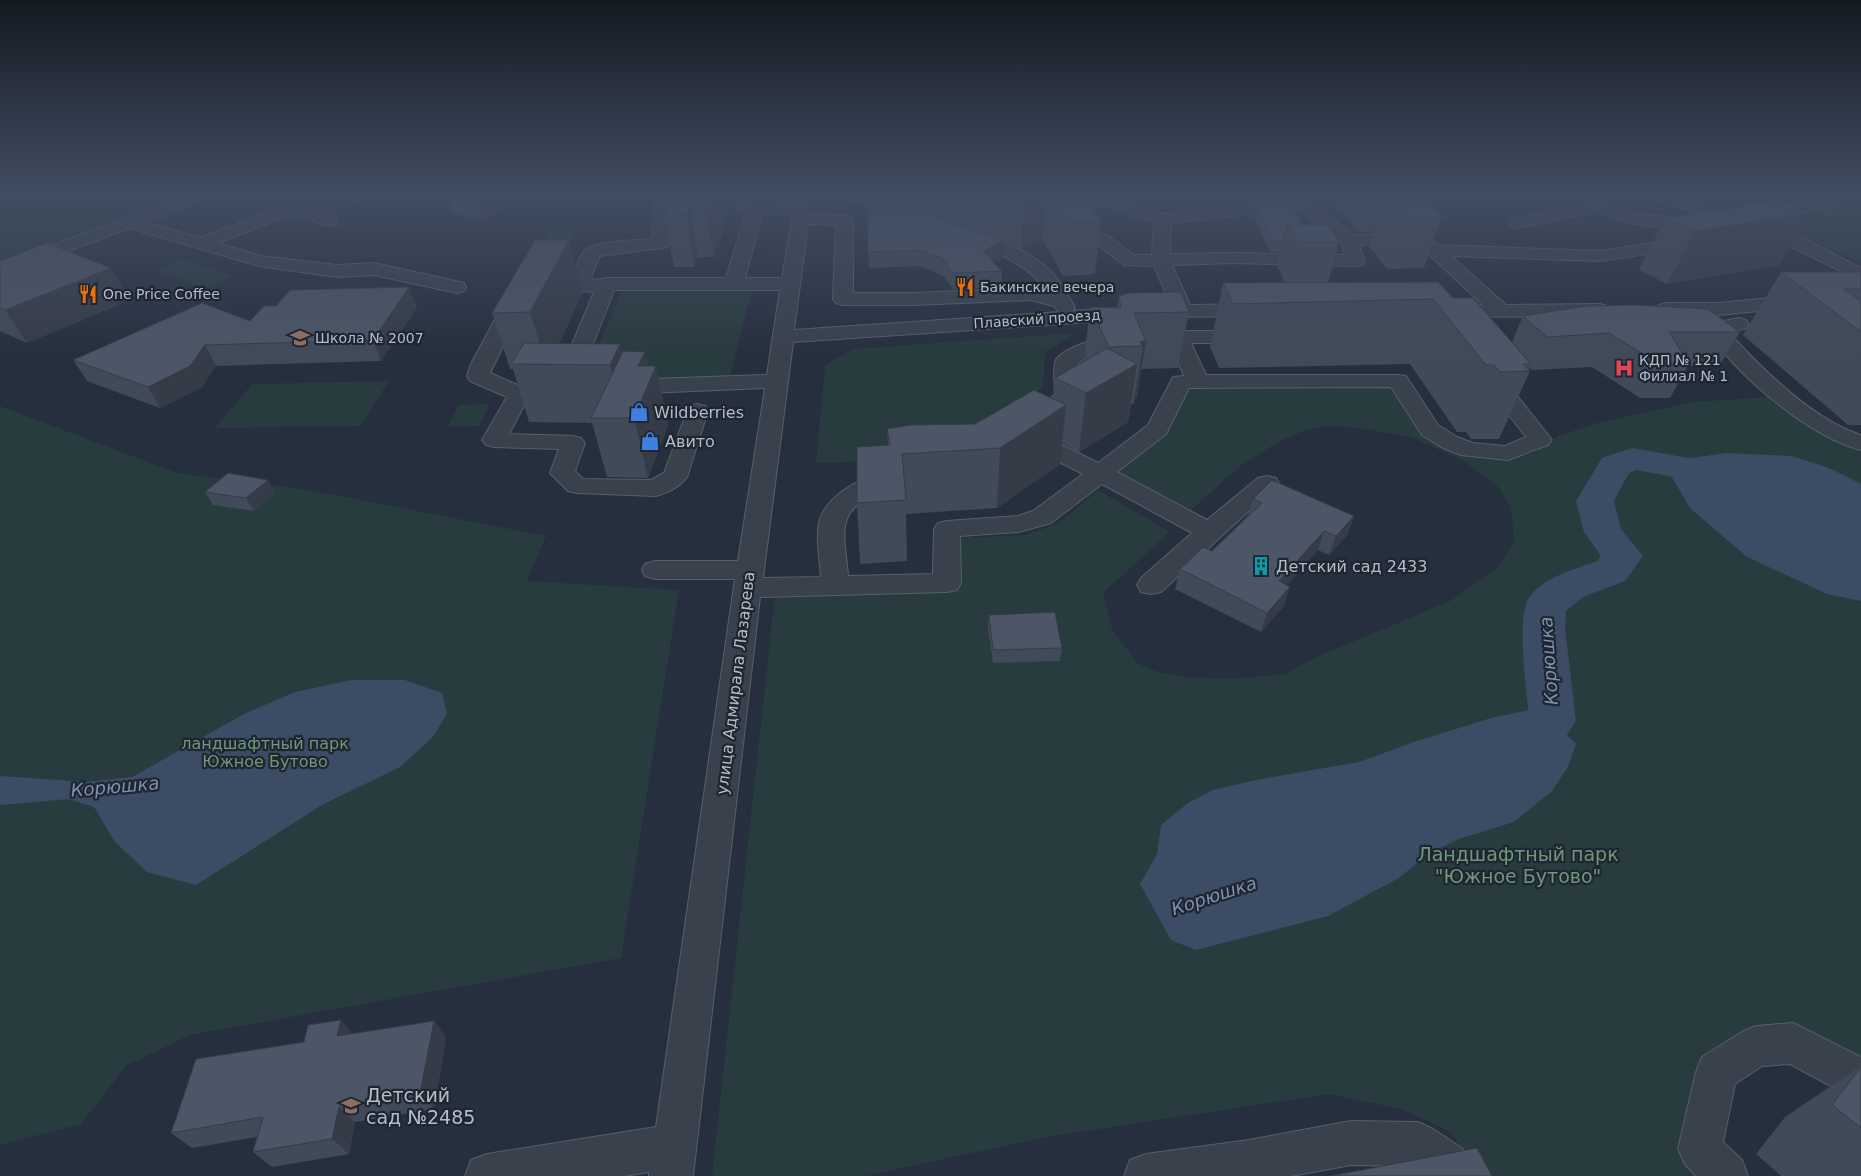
<svg xmlns="http://www.w3.org/2000/svg" width="1861" height="1176" font-family="'DejaVu Sans',sans-serif">
  <rect width="100%" height="100%" fill="#262f3d"/>
  <!-- green -->
  <path fill="#283b3e" d="M0,192H195L0,266Z
    M1681,192H1861V262Z
    M551,231H576L563,252H538Z
    M182,259L231,276L203,288L155,270Z
    M752,289L728,384L580,386L623,290Z
    M1077,333L1045,352L1043,388L919,460L816,463L825,365L853,349Z
    M389,381L360,426L215,428L252,384Z
    M1395,385L1422,430L1474,454L1529,455L1550,444L1558,436L1597,423L1693,402L1770,397L1807,423L1861,448V1066L1741,1038L1707,1176H1489L1447,1130L1401,1109L1329,1094L1046,1137L866,1176H712L775,594L958,590L959,538L1025,535L1059,523L1098,490L1170,532L1103,593L1112,629L1137,663L1155,671L1184,677L1232,679L1285,674L1314,658L1450,601L1499,567L1514,542L1511,507L1498,487L1464,461L1411,437L1359,428L1331,426L1306,430L1278,442L1239,467L1190,511L1111,473L1186,387Z
    M490,404L479,426L447,427L459,405Z
    M0,406L177,473L309,490L546,536L527,581L679,590L621,958L190,1035L126,1066L81,1124L0,1145Z"/>
  <!-- water -->
  <path fill="#3c4c65" d="M1726,453L1792,456L1829,468L1861,484V601L1827,594L1747,557L1690,508L1667,469L1671,461Z
    M351,680H405L442,693L447,714L432,738L400,767L322,805L196,885L147,872L115,842L94,807L69,799L0,805V776L86,782L132,777L244,714L295,692Z
    M1535,709L1553,721L1576,744L1568,767L1552,791L1514,822L1459,839L1428,854L1399,878L1328,916L1196,950L1171,940L1140,884L1157,854L1161,825L1188,803L1213,790L1256,780L1359,762L1414,742L1491,718Z"/>
  <g fill="none" stroke-linecap="round" stroke-linejoin="round">
    <!-- river -->
    <path fill="#3c4c65" fill-rule="evenodd" d="M1632,448L1723,464L1736,467L1741,475L1736,483L1723,486L1636,470L1629,473L1614,501L1621,529L1643,556L1625,581L1583,597L1566,611L1565,628L1576,721L1537,780L1520,786L1503,780L1496,766L1503,752L1529,717C1527,692 1515,614 1530,596C1546,576 1574,570 1597,561L1601,556L1584,532L1576,501L1602,458Z"/>
    <!-- minor casing -->
    <g stroke="#575f6b" stroke-width="2">
      <path id="minor" d="M195,192H217L215,195L145,222L200,238L285,206L301,205L336,217L338,221L336,225H324L299,215L288,216L218,243L261,256L337,265L374,263L464,283L466,287L464,291L457,293L374,275L337,277L259,266L129,228L0,277V265Z
        M655,192H671L670,243L667,247L661,248L600,256L591,276L594,280L607,278H726L746,213L738,207L734,192H750L753,204L757,206L789,203L787,192H803L807,214L851,216L853,220V293H914L1032,288L1048,293C1029,263 995,252 963,241L960,237L963,233L969,232C999,239 1037,253 1057,278C1065,288 1069,297 1075,308L1072,311L1171,305L1154,266L1124,265L1098,245L1061,229L1058,217L1060,213L1084,199L1075,196L1074,192H1093L1164,214L1290,199L1311,202L1353,235H1373L1376,239L1373,243L1359,245L1365,261L1362,265L1356,266L1234,263L1172,265L1190,305L1255,304L1262,306L1265,310L1262,314L1255,316L1165,317L793,342L763,578L821,577C820,559 815,536 820,519C828,493 873,468 899,475L902,480C897,488 887,488 879,492C833,511 845,535 848,576L933,574L934,529L938,523L947,521L1018,516L1033,511L1083,474L1020,442L1016,437L1020,432L1028,430L1036,432L1098,463L1148,425L1173,377L1184,376L1168,337L1171,333L1178,331H1250L1257,333L1260,337L1257,341L1250,343H1191L1206,375H1398L1406,376L1438,425L1457,437L1473,443L1505,446L1526,437L1480,378L1483,373L1491,372L1499,373L1552,440L1548,445L1508,460L1461,455L1441,447L1422,435L1391,387L1189,388L1166,434L1117,472L1207,520L1258,478L1267,476L1276,478L1279,483L1161,592L1151,594L1141,592L1137,585L1141,578L1192,533L1102,484L1051,523L1019,532L960,536L961,583L957,590L947,592L760,597L693,1176H649V1172L624,1176H465L471,1160L487,1154L656,1127L735,579H655L645,576L642,570L645,564L655,561H738L765,388L623,394L615,392L612,387L615,382L623,380L767,375L780,290H614L580,378L577,383L569,384L561,383L558,378L594,292L582,291L573,276C576,268 579,258 584,251C593,241 638,240 652,239ZM1099,204L1154,222L1152,255H1134L1110,237L1075,222V219ZM1290,209L1300,210L1341,242L1345,255L1234,253L1170,254L1171,223ZM790,213L792,219L782,278H745L762,215ZM808,224L836,225L833,299L836,303L843,305H914L1031,300L1054,306L1059,312L794,330Z
        M1395,192H1428L1426,195L1377,205L1371,203L1369,200L1371,197Z
        M1636,192H1660L1719,209L1721,213L1719,217L1713,218L1638,195Z
        M1600,201C1613,204 1626,211 1639,214C1651,217 1664,215 1676,218L1678,222L1676,226L1652,227L1626,222L1599,211L1518,228L1512,227L1509,223L1512,219L1518,218Z
        M1758,222L1792,233L1861,268V281L1780,241L1752,231L1749,227L1752,223Z
        M1687,238L1693,239L1696,243L1693,247L1600,261L1451,256L1506,305L1600,304L1607,306L1610,310L1607,314L1600,316L1446,317L1439,315L1436,311L1439,307L1483,305L1418,244L1421,240C1429,238 1432,240 1438,245L1600,251Z
        M1861,289V301L1718,315H1666L1659,313L1656,309L1659,305L1666,303H1718Z
        M516,293L523,295L526,299L490,373L522,387L558,384L566,386L569,391L566,396L527,400L509,434L573,436L581,438L585,443L575,471L583,479L651,480L664,473L689,406L697,404L705,406L708,411L687,477C680,487 667,493 656,496L577,493L568,491L550,473L559,449L494,447L486,445L482,440L507,397L470,381L467,376L471,364L506,299L509,295Z
        M1739,318L1746,320L1749,324L1746,328L1735,331L1733,337C1766,373 1814,420 1861,435V450C1812,438 1742,380 1713,338L1719,322Z
        M1120,333L1127,335L1130,339L1127,343L1091,354L1077,364C1077,374 1080,388 1077,397C1074,408 1058,410 1049,408L1046,403L1055,394C1055,385 1053,371 1055,362C1060,347 1106,336 1120,333Z
        M1793,1023L1861,1057V1104L1846,1098L1829,1085L1790,1064L1762,1066L1735,1084L1723,1142L1742,1160L1748,1176H1696L1685,1164L1678,1149L1696,1072L1702,1057L1742,1032L1756,1026Z
        M1351,1121L1418,1122L1433,1129L1462,1148L1470,1160L1476,1176H1426L1411,1166L1351,1165L1291,1176H1124L1130,1160L1146,1154L1249,1140Z"/>
    </g>
    <!-- minor -->
    <use href="#minor" fill="#39414d" fill-rule="evenodd"/>
  </g>
  <!-- wall -->
  <path fill="#414a58" d="M320,192H382L356,203Z
    M459,192H502L506,207L481,220L453,213L448,197Z
    M675,192H720L725,225L714,257H698L694,267H674L664,215Z
    M844,192H1080L1101,221L1095,274L1063,276L1042,239L1021,249L1015,245L1004,242L1003,258L994,262L1002,271V287L953,289L943,276L921,266L869,268L867,204L846,205Z
    M1241,192H1281L1280,198L1246,202Z
    M1336,192H1395L1394,194L1442,216L1424,268L1387,269L1368,245L1373,231L1358,232L1334,201Z
    M1797,192H1861L1832,217L1792,202Z
    M1255,205L1302,224L1339,242L1328,283L1453,298L1512,342L1523,316L1740,332L1720,365L1688,366L1670,398H1640L1592,367L1532,370L1529,368L1528,370L1530,371L1499,439H1471L1466,432H1457L1410,364L1219,368L1210,347L1223,283H1285L1277,266L1281,252H1270L1253,215Z
    M1810,213L1779,265L1667,284L1639,270L1665,218Z
    M569,240L582,293L559,344H620L622,353L648,366H656L668,425L648,478L607,477L592,423L529,422L513,369H510L492,313Z
    M0,261L111,268L130,300L27,343L0,331Z
    M1781,272H1861V425H1848L1743,335Z
    M1119,296L1189,312L1178,368L1141,369L1137,398L1134,399V403L1131,404L1128,422L1079,452L1062,443L1060,464L997,508L906,514L907,561L860,564L857,503L888,445L887,429L975,424L1053,398L1055,378L1084,361L1090,307L1117,308Z
    M417,307L381,361L216,366L202,387L160,408L87,381L73,360L250,321Z
    M268,480L275,492L254,511L213,505L205,492Z
    M1253,499L1354,516L1347,535L1329,555L1318,550L1287,585L1284,606L1261,632L1175,589L1180,569L1212,551L1248,515Z
    M989,615L1062,648L1060,661L993,663L988,628Z
    M434,1021L446,1038L434,1109L355,1122L349,1154L272,1167L253,1152L257,1137L192,1148L171,1133L353,1034Z
    M1861,1066V1176H1781L1756,1154L1785,1117Z"/>
  <!-- shaded-wall -->
  <path fill="#353c47" d="M352,192H382L356,203Z
    M501,192H502L506,207L481,220L476,204Z
    M711,192H720L725,225L714,257L706,205Z
    M1038,192H1046L1042,239L1021,249L1024,198Z
    M1249,192H1281L1280,198L1246,202Z
    M1861,196V210L1832,217L1842,201Z
    M690,205L698,257L694,267L686,215Z
    M1810,213L1779,265L1667,284L1695,231Z
    M569,240L582,293L549,365L546,364L530,312Z
    M1004,241L1003,258L982,268L983,251Z
    M111,268L130,300L27,343L5,310Z
    M409,287L417,307L381,361L373,340Z
    M1146,341L1137,398L1134,399L1143,346L1140,342Z
    M620,344L634,401L623,418L610,365Z
    M205,345L216,366L202,387L160,408L148,387Z
    M645,352L651,379L656,366L668,425L648,478L634,418L638,366Z
    M1137,364L1128,422L1079,452L1086,393Z
    M1066,405L1060,464L997,508L1000,448Z
    M268,480L275,492L254,511L246,498Z
    M1354,516L1347,535L1329,555L1336,536Z
    M1324,531L1318,550L1273,600L1279,581Z
    M1290,587L1284,606L1261,632L1267,613Z
    M341,1020L356,1037L337,1036Z
    M434,1021L446,1038L434,1109L420,1093Z
    M339,1107L355,1122L349,1154L332,1139Z"/>
  <!-- building -->
  <path fill="#4c5666" stroke="#353c47" d="M459,192H501L476,204L448,197Z
    M675,192H711L706,205H690L686,215H664Z
    M1009,192H1038L1024,198L1018,194Z
    M1048,192H1080L1101,221L1068,224Z
    M1816,192H1861V196L1842,201Z
    M1419,193L1442,216L1404,217L1384,194Z
    M1782,200L1810,213L1695,231L1665,218Z
    M1289,201L1302,224H1287L1283,241H1273L1255,205Z
    M867,212L925,214L1004,241L983,251L1002,271L953,273L943,259L920,250L868,252Z
    M1287,224L1329,225L1339,242H1297Z
    M535,240H569L530,312L492,313Z
    M47,243L111,268L5,310L0,308V261Z
    M1781,272H1861V289H1844L1861,301V332Z
    M1438,282L1453,298H1473L1531,364H1523L1530,371L1500,372L1494,365H1486L1433,299L1233,304L1223,283Z
    M409,287L373,340L205,345L190,366L148,387L73,360L202,303L250,321L264,306H276L290,290Z
    M1181,292L1189,312L1134,313L1146,341L1140,342L1143,346L1109,347L1090,307L1121,308L1119,296L1130,293Z
    M1634,305L1708,309L1740,332H1669L1689,364H1659L1609,333L1547,337L1523,316L1586,306Z
    M524,343L620,344L610,365L511,364Z
    M1107,348L1137,364L1086,393L1055,378Z
    M623,351L645,352L638,366H656L634,418H591Z
    M1034,390L1066,405L1000,448L902,454L906,500L857,503V447L890,445L887,429L910,425L975,424Z
    M228,473L268,480L246,498L205,492Z
    M1272,480L1354,516L1336,536L1324,531L1279,581L1290,587L1267,613L1180,569L1203,547L1212,551L1262,503L1253,499Z
    M1055,612L1062,648L993,650L989,615Z
    M341,1020L337,1036L434,1021L420,1093L339,1107L332,1139L253,1152L263,1117L171,1133L196,1059L304,1042L308,1025Z
    M1861,1067V1128L1832,1105Z
    M1477,1148L1492,1176H1330Z"/>
  <!-- sky -->
  <linearGradient id="sky" x2="0" y2="1"><stop stop-color="#151a22"/><stop offset="0.54" stop-color="#414d62"/><stop offset="1" stop-color="#414d62" stop-opacity="0"/></linearGradient>
  <rect width="1861" height="356" fill="url(#sky)"/>
  <!-- icons -->
  <defs>
    <g id="restaurant-bare" transform="scale(1.5)"><path d="M-5-6h1v4h1v-4h1v4h1v-4h1v5L-1.5 .5V6h-2V.5L-5-1ZM5-6V6H3V1.5H1.5Q1.5-4 5-6Z" fill="#e8710a" stroke="#1e2632" stroke-width="2.5" paint-order="stroke"/></g>
    <g id="school-bare" transform="scale(1.5)"><path d="M0-5L7-2L0 1L-7-2ZM-4 1L0 2.5L4 1V4Q0 6-4 4Z" fill="#8d6e63" stroke="#1e2632" stroke-width="2.5" paint-order="stroke"/></g>
    <g id="hospital-bare" transform="scale(1.5)"><path d="M-5-5h3v3.5h4V-5h3V5h-3V1.5h-4V5h-3Z" fill="#e0444e" stroke="#1e2632" stroke-width="2.5" paint-order="stroke"/></g>
    <g id="shop-bare" transform="scale(1.5)"><path d="M-5-2.5h2.3a2.7 3.5 0 0 1 5.4 0H5L5.5 6h-11ZM-1.5-2.5h3a1.5 2.3 0 0 0-3 0Z" fill="#3f7fe0" stroke="#1e2632" stroke-width="2.5" paint-order="stroke"/></g>
    <g id="building-bare" transform="scale(1.5)"><path d="M-4-6H4V6H1V3H-1V6H-4ZM-2.5-4.3h1.7v1.8h-1.7ZM.8-4.3h1.7v1.8H.8ZM-2.5-1h1.7V.8h-1.7ZM.8-1h1.7V.8H.8Z" fill="#0f9aa8" stroke="#1e2632" stroke-width="2.5" paint-order="stroke"/></g>
  </defs>
  <g fill-rule="evenodd">
    <use href="#restaurant-bare" x="965" y="287"/>
    <use href="#restaurant-bare" x="88" y="294"/>
    <use href="#school-bare" x="300" y="338"/>
    <use href="#hospital-bare" x="1624" y="368"/>
    <use href="#shop-bare" x="639" y="412"/>
    <use href="#shop-bare" x="650" y="441"/>
    <use href="#building-bare" x="1261" y="566"/>
    <use href="#school-bare" x="351" y="1106"/>
  </g>
  <g text-anchor="middle" stroke-width="4.5" stroke-linejoin="round" paint-order="stroke">
    <!-- far-poi labels -->
    <g font-size="14" fill="#b5bcc8" stroke="#1e2632" text-anchor="start">
      <text x="980" y="292">Бакинские вечера</text>
      <text x="103" y="299">One Price Coffee</text>
      <text x="315" y="343">Школа № 2007</text>
      <text x="1639" y="365">КДП № 121<tspan x="1639" dy="16">Филиал № 1</tspan></text>
    </g>
    <!-- far-street labels -->
    <g font-size="14" fill="#b5bcc8" stroke="#1e2632">
      <text transform="translate(1037 319) rotate(-4)" y="5">Плавский проезд</text>
    </g>
    <!-- poi labels -->
    <g font-size="16" fill="#b5bcc8" stroke="#1e2632" text-anchor="start">
      <text x="654" y="418">Wildberries</text>
      <text x="665" y="447">Авито</text>
      <text x="1276" y="572">Детский сад 2433</text>
    </g>
    <!-- street labels -->
    <g font-size="16" fill="#b5bcc8" stroke="#1e2632">
      <text transform="translate(735 683) rotate(-83)" y="6">улица Адмирала Лазарева</text>
    </g>
    <!-- park labels -->
    <g font-size="16" fill="#6e9879" stroke="#1e2632">
      <text x="265" y="749">ландшафтный парк<tspan x="265" dy="18">Южное Бутово</tspan></text>
    </g>
    <!-- water labels -->
    <g font-size="18" font-style="italic" fill="#7e91ae" stroke="#1e2632">
      <text transform="translate(1549 661) rotate(-94)" y="6">Корюшка</text>
      <text transform="translate(115 787) rotate(-5)" y="6">Корюшка</text>
      <text transform="translate(1214 896) rotate(-18)" y="6">Корюшка</text>
    </g>
    <!-- near-park labels -->
    <g font-size="19" fill="#6e9879" stroke="#1e2632">
      <text x="1518" y="861">Ландшафтный парк<tspan x="1518" dy="22">"Южное Бутово"</tspan></text>
    </g>
    <!-- near-poi labels -->
    <g font-size="19" fill="#b5bcc8" stroke="#1e2632" text-anchor="start">
      <text x="366" y="1102">Детский<tspan x="366" dy="22">сад №2485</tspan></text>
    </g>
  </g>
</svg>
